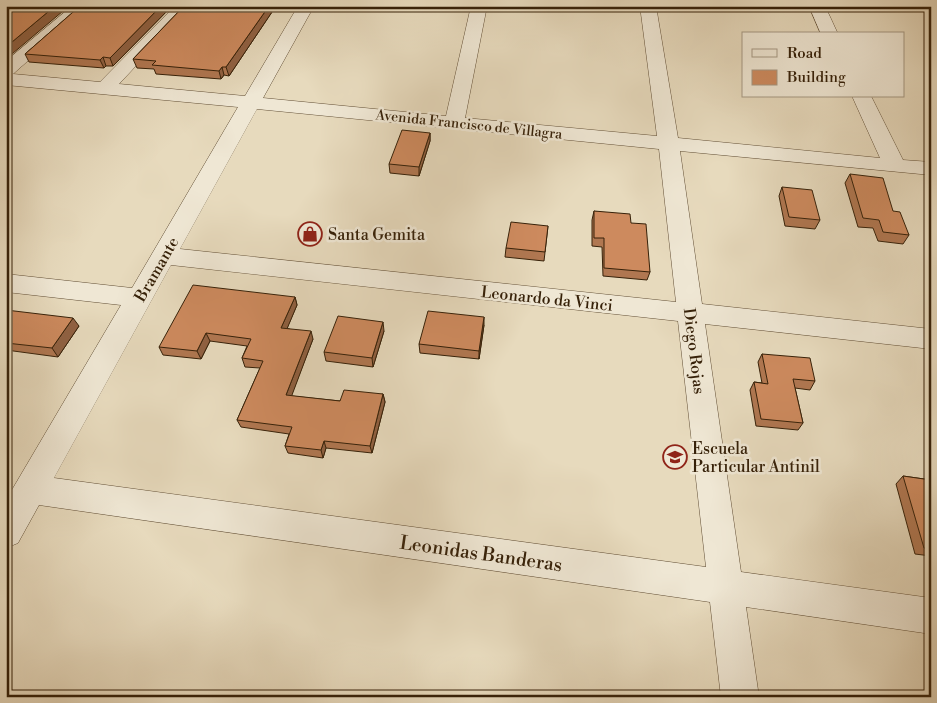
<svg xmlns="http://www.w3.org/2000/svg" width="937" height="703" font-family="'Libre Bodoni',serif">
  <rect width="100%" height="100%" fill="#e7dabd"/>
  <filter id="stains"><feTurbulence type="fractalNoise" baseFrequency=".004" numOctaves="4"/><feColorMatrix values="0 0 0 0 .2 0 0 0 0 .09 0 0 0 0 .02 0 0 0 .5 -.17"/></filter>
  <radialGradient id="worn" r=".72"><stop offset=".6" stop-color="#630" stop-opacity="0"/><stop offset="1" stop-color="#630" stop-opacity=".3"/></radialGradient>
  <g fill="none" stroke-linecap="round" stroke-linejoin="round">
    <!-- minor casing -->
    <g stroke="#624f36" stroke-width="1">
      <path id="minor" d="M72,6H90L13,74L100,82L175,6H192L119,84L245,96L298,6H314L263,98L446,116L471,6H487L465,118L657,136L640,6H656L678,138L880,158L852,96H871L903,160L931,162V175L680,151L702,304L931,329V349L705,324L741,572L931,598V634L746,607L759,697H721L710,602L39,505L18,543L6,548V500L121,305L6,292V274L132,288L238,107L6,85V61ZM257,109L659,149L676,302L180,249ZM171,265L678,321L706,567L54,478Z
        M809,6H825L838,34H821Z"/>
    </g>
    <!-- minor -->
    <use href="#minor" fill="#efe7d4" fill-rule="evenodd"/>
  </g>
  <!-- wall -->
  <path fill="#b07751" stroke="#362109" d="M80,6H172L113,66H106L104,68L29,62L25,54Z
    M184,6H276L229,76L224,75L221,79L156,74L154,69L137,68L133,59Z
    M430,133V141L419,176L390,173L389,164Z
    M850,174L893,211L909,235L903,244L878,241L873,228L858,227L845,183Z
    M782,187L820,220L815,229L785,226L779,196Z
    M594,211L631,223L650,272L647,280L603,276L602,247L592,246V220Z
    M548,226L544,261L505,257L506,248Z
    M295,297L297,305L287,328L313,339L291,396L340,401L383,394L385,402L372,453L326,448L323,458L288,453L285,446L289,434L241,427L237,420L260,368L245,367L242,358L247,346L210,341L201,359L163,355L159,347Z
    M6,310L79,326L58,357L6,350Z
    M484,325L479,359L420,353L419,344Z
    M384,331L373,367L326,361L324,352Z
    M762,354L815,381L810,390L795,388L803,423L798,430L756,426L750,390L754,382L762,383L758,362Z
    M903,476L931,480V556L915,554L896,484Z"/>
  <!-- shaded-wall -->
  <path fill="#906142" stroke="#362109" d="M55,6H69L6,59V47Z
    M161,6H172L113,66L110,58Z
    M269,6H276L229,76L226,67Z
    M103,57L106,66L104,68L100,60Z
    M222,67L224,75L221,79L219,71Z
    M430,133V141L419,176V167Z
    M295,297L297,305L284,336L281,328Z
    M484,317V325L479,359V351Z
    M73,318L79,326L58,357L52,348Z
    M383,322L384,331L373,367L372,358Z
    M311,331L313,339L289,403L286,395Z
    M206,333L210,341L201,359L197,351Z
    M383,394L385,402L372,453L370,446Z
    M324,441L326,448L323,458L321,450Z"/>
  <!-- building -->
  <path fill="#cd8a5e" stroke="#362109" d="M6,6H55L6,47Z
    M80,6H161L110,58L103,57L100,60L25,54Z
    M184,6H269L226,67H222L219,71L152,65L156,61L133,59Z
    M402,130L430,133L419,167L389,164Z
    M850,174L883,178L893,211L900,212L909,235L883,232L879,220L863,218Z
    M782,187L812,190L820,220L789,217Z
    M594,211L630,214L631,223L646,224L650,272L604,268V238H594Z
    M511,222L548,226L545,252L506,248Z
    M193,285L295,297L281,328L311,331L286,395L340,401L344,390L383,394L370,446L324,441L321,450L285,446L292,427L237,420L263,361L242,358L251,339L206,333L197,351L159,347Z
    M6,310L73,318L52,348L6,343Z
    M428,311L484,317L479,351L419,344Z
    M338,316L383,322L372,358L324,352Z
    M762,354L810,358L815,381L793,379L803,423L761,419L754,382L768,384Z
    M903,476L931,480V549L924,548Z"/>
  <!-- icons -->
  <defs>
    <g id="shop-ring" transform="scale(1.25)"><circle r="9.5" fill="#efe7d4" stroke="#8f2418" stroke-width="1.5"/><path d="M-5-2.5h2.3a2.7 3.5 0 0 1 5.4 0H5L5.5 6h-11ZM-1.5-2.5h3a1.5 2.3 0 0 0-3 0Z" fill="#8f2418"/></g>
    <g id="school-ring" transform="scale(1.25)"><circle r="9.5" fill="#efe7d4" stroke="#8f2418" stroke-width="1.5"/><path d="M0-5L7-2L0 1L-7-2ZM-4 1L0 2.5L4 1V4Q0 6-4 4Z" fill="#8f2418"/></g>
  </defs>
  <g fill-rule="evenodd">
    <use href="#shop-ring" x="310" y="234"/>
    <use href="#school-ring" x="675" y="457"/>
  </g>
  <g text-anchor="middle" stroke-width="5" stroke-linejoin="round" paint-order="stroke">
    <!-- far-street labels -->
    <g font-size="14" fill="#362109" stroke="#efe7d4">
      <text transform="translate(469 124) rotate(6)" y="5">Avenida Francisco de Villagra</text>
    </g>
    <!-- poi labels -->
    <g font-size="16" fill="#362109" stroke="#efe7d4" text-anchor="start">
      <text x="328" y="240">Santa Gemita</text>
      <text x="692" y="454">Escuela<tspan x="692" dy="18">Particular Antinil</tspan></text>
    </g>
    <!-- street labels -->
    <g font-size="16" fill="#362109" stroke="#efe7d4">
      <text transform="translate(156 269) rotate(-60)" y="6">Bramante</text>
      <text transform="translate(547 298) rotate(6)" y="6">Leonardo da Vinci</text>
      <text transform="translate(695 351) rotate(83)" y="6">Diego Rojas</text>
    </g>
    <!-- near-street labels -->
    <g font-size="19" fill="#362109" stroke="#efe7d4">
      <text transform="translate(481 553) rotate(8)" y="7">Leonidas Banderas</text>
    </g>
  </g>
  <!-- margin -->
  <rect width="937" height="703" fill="none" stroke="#e7dabd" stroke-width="25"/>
  <rect x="8" y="8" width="922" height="688" fill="none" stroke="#362109" stroke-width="2.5"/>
  <rect x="12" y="12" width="912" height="678" fill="none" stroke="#362109"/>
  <!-- legend -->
  <rect x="742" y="32" width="162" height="65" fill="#efe7d4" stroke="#a59883"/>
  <rect x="752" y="49" width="25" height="8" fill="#efe7d4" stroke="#a59883"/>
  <text x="787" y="58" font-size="15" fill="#362109">Road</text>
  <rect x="752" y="70" width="25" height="15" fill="#cd8a5e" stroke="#a59883"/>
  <text x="787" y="82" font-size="15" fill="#362109">Building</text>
  <rect width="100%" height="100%" filter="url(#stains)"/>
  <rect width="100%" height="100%" fill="url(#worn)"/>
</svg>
